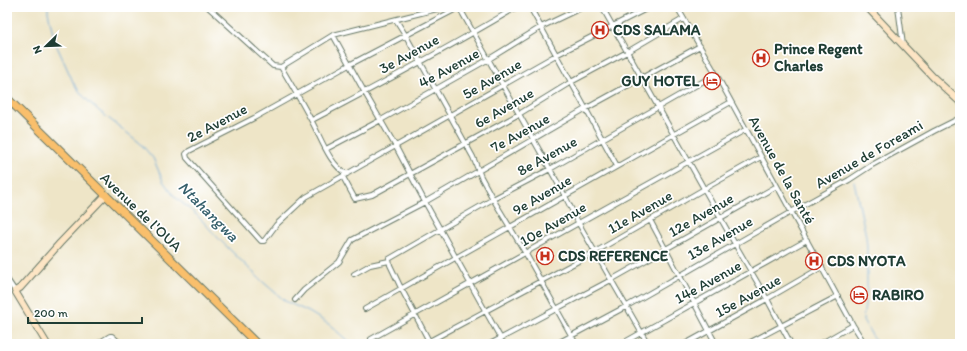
<svg xmlns="http://www.w3.org/2000/svg" width="967" height="351" font-family="Itim,sans-serif">
  <rect width="100%" height="100%" fill="#fff"/>
  <filter id="ink" filterUnits="userSpaceOnUse"><feTurbulence type="fractalNoise" baseFrequency=".025" numOctaves="2"/><feDisplacementMap in="SourceGraphic" scale="8" xChannelSelector="R" yChannelSelector="G"/><feConvolveMatrix kernelMatrix="1 2 1 2 8 2 1 2 1" color-interpolation-filters="sRGB"/></filter>
  <filter id="wash" filterUnits="userSpaceOnUse"><feTurbulence type="fractalNoise" baseFrequency=".012" numOctaves="4" result="noise"/><feDisplacementMap in="SourceGraphic" scale="16" xChannelSelector="R" yChannelSelector="G"/><feGaussianBlur stdDeviation="0.9" result="paint"/><feColorMatrix in="noise" values="0 0 0 0 0 0 0 0 0 0 0 0 0 0 0 0 0 1.4 0 .05"/><feComposite in="paint" operator="in"/></filter>
  <g filter="url(#wash)">
    <rect width="100%" height="100%" fill="#eee5c7"/>
    <g fill="none" stroke-linecap="round" stroke-linejoin="round">
      <!-- stream -->
      <path stroke="#61a1d4" stroke-width="1" d="M48,7V12L55,42L74,84L83,96L98,110L140,143L153,158L163,181L174,196L198,216L218,238L263,282L285,301L309,312L330,325L351,344
        M854,181L866,236L867,247V288L863,320L877,344"/>
    </g>
  </g>
  <g filter="url(#ink)">
    <g fill="none" stroke-linecap="round" stroke-linejoin="round">
      <!-- street casing -->
      <g stroke="#677867" stroke-width="6">
        <path id="street" d="M208,7L273,66L281,67C291,84 301,101 310,118C320,135 329,165 347,174
          M459,7L565,196L579,224L648,344
          M460,7L349,65L254,118L189,151L186,154L187,158L261,241H264L276,225L306,197L556,55L650,7
          M530,7L617,166
          M602,7L735,244L767,299L791,344
          M677,7L716,74L853,325L865,344
          M898,7L903,45
          M396,20L406,36L473,157L481,177L493,199L526,254L576,344
          M333,35L365,93L396,147L425,202L501,339
          M281,67L333,35L445,7
          M312,120C381,84 450,47 517,7
          M326,149L381,120L489,59L541,27L583,7
          M343,177L355,199L372,195L519,114L571,82L627,52L683,19
          M650,220L716,344
          M354,274L370,265L389,261
          M7,279L15,291
          M295,300L304,290L339,262L352,240L425,202L585,109L700,46
          M365,309L731,102
          M371,339L745,130
          M429,341L401,288L390,265L389,259L493,199L550,169L716,74
          M97,344L110,336H112L121,344
          M424,344L595,252L704,189L761,157
          M490,344L611,280L777,186
          M556,344L627,306L791,212L849,180L872,165L934,131L960,118
          M621,344L807,240
          M685,344L767,299L822,267
          M747,344L838,296
          M820,344L853,325"/>
      </g>
      <!-- secondary casing -->
      <g stroke="#677867" stroke-width="8">
        <path id="secondary" d="M867,7L933,77L960,102
          M47,344L15,291L20,288L60,243L106,195"/>
      </g>
      <!-- primary casing -->
      <g stroke="#677867" stroke-width="9">
        <path id="primary" d="M7,98L257,344"/>
      </g>
      <!-- street -->
      <use href="#street" stroke="#fff" stroke-width="4"/>
      <!-- secondary -->
      <use href="#secondary" stroke="#fde5c4" stroke-width="6"/>
      <!-- primary -->
      <use href="#primary" stroke="#f9bf6c" stroke-width="7"/>
    </g>
  </g>
  <!-- icons -->
  <defs>
    <g id="hospital-ring" transform="scale(0.9)"><circle r="9.5" fill="#fff" stroke="#c8321e" stroke-width="1.5"/><path d="M-5-5h3v3.5h4V-5h3V5h-3V1.5h-4V5h-3Z" fill="#c8321e"/></g>
    <g id="hotel-ring" transform="scale(0.9)"><circle r="9.5" fill="#fff" stroke="#c8321e" stroke-width="1.5"/><path d="M-6-4.5h1.5V1H6V5H4.5V3h-9V5H-6ZM-4 0a1.8 1.8 0 1 1 3.6 0ZM.5 0V-2.5h3Q6-2.5 6 0Z" fill="#c8321e"/></g>
  </defs>
  <g fill-rule="evenodd">
    <use href="#hospital-ring" x="600" y="30"/>
    <use href="#hospital-ring" x="761" y="58"/>
    <use href="#hotel-ring" x="712" y="81"/>
    <use href="#hospital-ring" x="545" y="256"/>
    <use href="#hospital-ring" x="814" y="261"/>
    <use href="#hotel-ring" x="859" y="295"/>
  </g>
  <g text-anchor="middle" stroke-width="3.5" stroke-linejoin="round" paint-order="stroke">
    <!-- poi labels -->
    <g font-size="15" font-weight="bold" fill="#1f3d34" stroke="#fff" text-anchor="start">
      <text x="613" y="35">CDS SALAMA</text>
      <text x="774" y="54">Prince Regent<tspan x="774" dy="17">Charles</tspan></text>
      <text x="699" y="86" text-anchor="end">GUY HOTEL</text>
      <text x="558" y="261">CDS REFERENCE</text>
      <text x="827" y="266">CDS NYOTA</text>
      <text x="872" y="300">RABIRO</text>
    </g>
    <!-- street labels -->
    <g font-size="15" fill="#1f3d34" stroke="#fff">
      <text transform="translate(409 54) rotate(-29)" y="5">3e Avenue</text>
      <text transform="translate(449 68) rotate(-29)" y="5">4e Avenue</text>
      <text transform="translate(492 79) rotate(-30)" y="5">5e Avenue</text>
      <text transform="translate(504 108) rotate(-30)" y="5">6e Avenue</text>
      <text transform="translate(217 123) rotate(-28)" y="5">2e Avenue</text>
      <text transform="translate(520 133) rotate(-29)" y="5">7e Avenue</text>
      <text transform="translate(869 154) rotate(-30)" y="5">Avenue de Foreami</text>
      <text transform="translate(547 156) rotate(-29)" y="5">8e Avenue</text>
      <text transform="translate(782 170) rotate(61)" y="5">Avenue de la Santé</text>
      <text transform="translate(542 195) rotate(-30)" y="5">9e Avenue</text>
      <text transform="translate(141 212) rotate(44)" y="5">Avenue de l'OUA</text>
      <text transform="translate(640 212) rotate(-30)" y="5">11e Avenue</text>
      <text transform="translate(701 215) rotate(-30)" y="5">12e Avenue</text>
      <text transform="translate(553 224) rotate(-30)" y="5">10e Avenue</text>
      <text transform="translate(720 238) rotate(-30)" y="5">13e Avenue</text>
      <text transform="translate(708 282) rotate(-29)" y="5">14e Avenue</text>
      <text transform="translate(748 296) rotate(-29)" y="5">15e Avenue</text>
    </g>
    <!-- water labels -->
    <g font-size="16" font-style="italic" fill="#36606c" stroke="#fff">
      <text transform="translate(209 211) rotate(45)" y="6">Ntahangwa</text>
    </g>
  </g>
  <!-- margin -->
  <rect width="967" height="351" fill="none" stroke="#fff" stroke-width="24"/>
  <!-- north arrow -->
  <g transform="translate(46 46) rotate(247)" stroke="#ffffff" stroke-width="3" paint-order="stroke">
  <path d="M0-3L7 15L0 10L-7 15Z" fill="#1f3d34"/>
  <text y="-6" font-size="11" font-weight="bold" text-anchor="middle" fill="#1f3d34">N</text>
  </g>
  <!-- scale -->
  <path d="M28 317v6h114v-6" fill="none" stroke="#1f3d34" stroke-width="2"/>
  <text x="34" y="317" font-size="12" fill="#1f3d34" stroke="#ffffff" stroke-width="3" paint-order="stroke">200 m</text>
</svg>
